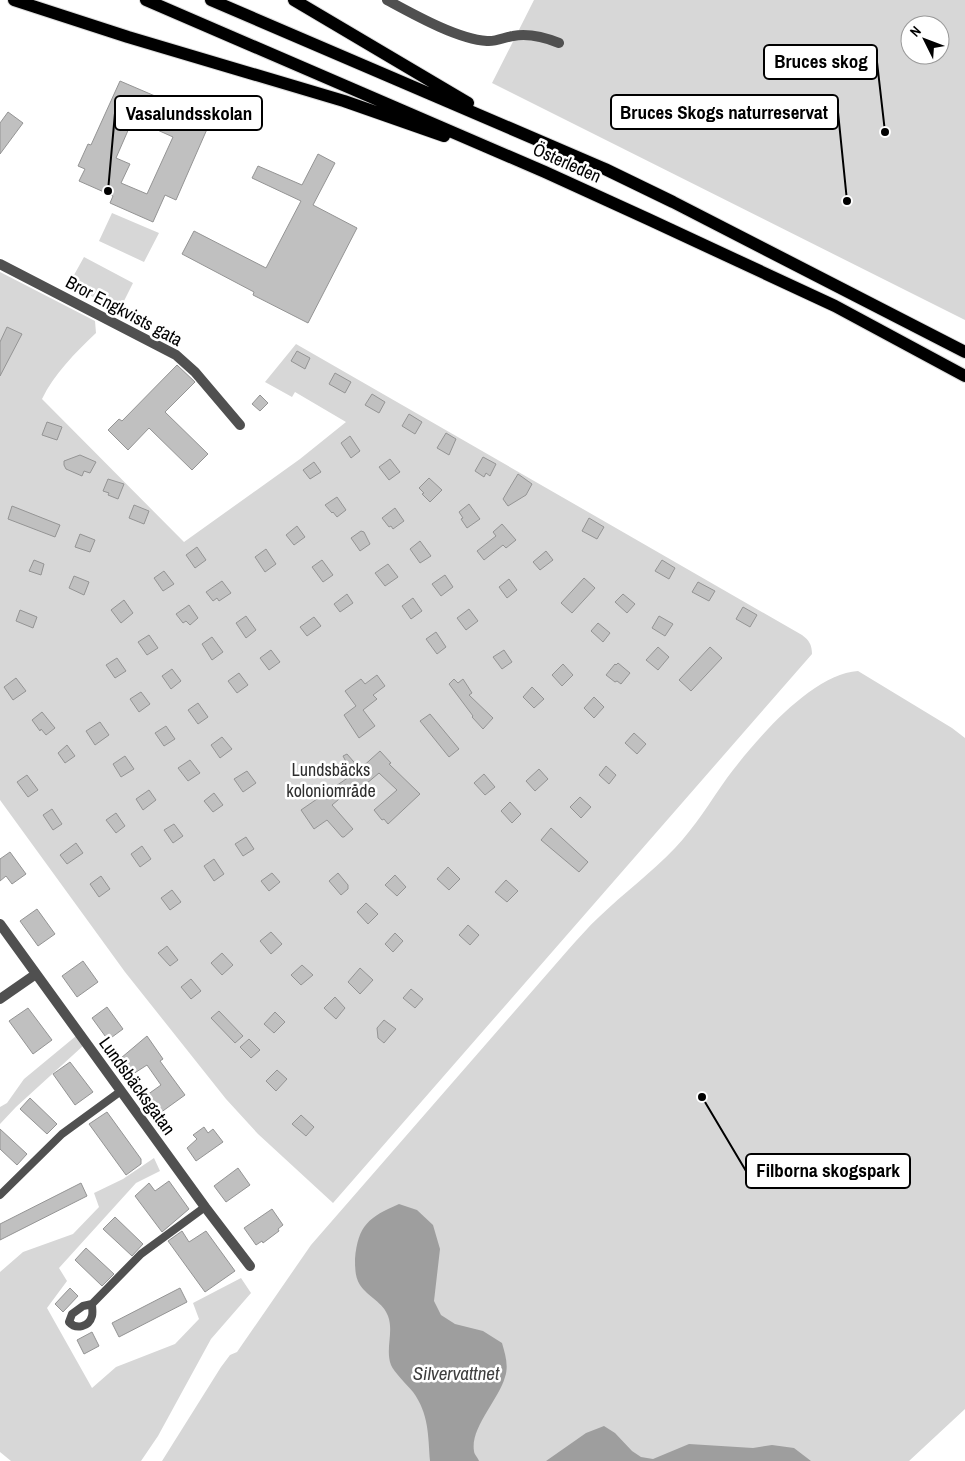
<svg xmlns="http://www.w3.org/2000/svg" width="965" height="1461" font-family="'Archivo Narrow',sans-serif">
  <rect width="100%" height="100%" fill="#fff"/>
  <!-- green -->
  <path fill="#d7d7d7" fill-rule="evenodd" d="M534,0H965V320L492,83ZM910,25H940V55H910Z
    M112,213L159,233L144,262L99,241Z
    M84,257L133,283L119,311L69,284Z
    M0,272L95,321L96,333C75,353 54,374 42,399L184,542L300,459L346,422L295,392L292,397L265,382L296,344L802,635C809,640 812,645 812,654L333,1203L258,1134L226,1099L125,972L0,800Z
    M858,671L952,728L965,738V1409L909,1461H162L221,1367L230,1355L237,1352L311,1245L568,950C578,939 588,927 599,917C624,893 651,873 675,848C695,827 710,802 727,778C754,742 811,674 858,671Z
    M76,1036L84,1045L16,1107L0,1124V1107L7,1103L24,1079Z
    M154,1158L160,1171L136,1183L59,1268L67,1281L47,1308L92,1388L116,1367L175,1344L199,1319L193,1303L241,1278L251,1293L211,1339L158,1436L141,1461H11L0,1452V1272L23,1252L73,1234L99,1207L94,1193L123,1179Z"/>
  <!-- water -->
  <path fill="#9e9e9e" d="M399,1204L417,1210L433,1225L440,1249L434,1301L441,1315L455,1324L483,1331L502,1343C505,1354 509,1365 505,1377C499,1399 470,1428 474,1451C474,1454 478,1458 479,1461H430C428,1435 429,1414 413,1392C407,1385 394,1372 391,1365C385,1349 394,1332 388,1316C384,1303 367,1296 360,1285C355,1277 355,1268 355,1259C358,1225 369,1217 399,1204Z
    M604,1426L615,1433L632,1451L641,1457L653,1459L689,1444L753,1448L772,1445L794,1448L811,1461H546L586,1433Z"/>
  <!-- building -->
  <path fill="#c0c0c0" stroke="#949494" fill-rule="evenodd" d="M120,81L211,120L176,200L165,195L153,222L110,203L113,196L79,181L85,169L78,166L88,144L91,145ZM133,119L173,137L147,194L121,183L130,164L116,158Z
    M8,112L23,123L0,154V123Z
    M318,154L335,163L313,205L357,228L308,323L253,295L254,292L182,254L194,231L266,268L301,201L252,178L258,166L302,185Z
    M7,327L22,334L0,376V342Z
    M297,351L310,358L305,369L291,361Z
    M177,365L195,382L165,412L208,454L192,470L149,428L128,450L108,430L119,419L122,421Z
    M335,373L351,382L345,393L329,384Z
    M372,394L385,402L379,413L365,405Z
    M260,395L268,403L260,411L252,404Z
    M409,414L422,422L415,434L402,426Z
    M47,422L62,427L57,440L42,435Z
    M446,433L456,439L449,455L437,448Z
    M350,436L360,451L351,458L341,443Z
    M80,455L96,462L90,473L84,471L82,476L66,469L64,465V461Z
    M483,457L496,464L490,476L486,473L484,477L475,471Z
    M390,459L400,472L389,480L379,467Z
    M314,462L321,472L310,479L303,470Z
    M518,474L532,484L526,495L508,506L503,499Z
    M429,478L442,490L430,502L422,494L424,493L419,488Z
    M108,479L124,484L118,499L108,495L109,493L103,491Z
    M337,497L346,510L337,517L333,512L332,513L325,505Z
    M469,504L480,519L467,528L461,519L463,518L459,512Z
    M134,505L149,511L144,524L129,518Z
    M12,506L60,525L55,537L8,519Z
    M395,508L404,521L393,529L391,526L389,527L382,518Z
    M589,518L604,527L597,539L582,531Z
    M502,524L516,540L506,548L503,545L484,560L477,551L496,536L493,532Z
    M297,526L305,537L294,545L286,535Z
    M361,531L364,532L370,544L360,551L351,538Z
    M80,534L95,540L90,552L75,547Z
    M420,541L431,556L420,563L410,549Z
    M197,547L206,560L195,568L186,555Z
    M266,549L276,564L265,572L255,557Z
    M546,551L553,560L540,570L533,562Z
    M34,560L44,564L41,575L29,571Z
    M322,560L333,575L323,582L312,567Z
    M662,560L675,568L669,579L655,571Z
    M388,564L398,577L385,586L375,573Z
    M164,571L174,584L163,591L154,578Z
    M445,575L453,587L441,596L432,584Z
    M74,576L89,582L84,595L69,588Z
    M584,578L595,588L572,613L561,603Z
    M509,579L517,590L507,598L499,587Z
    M222,581L231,593L219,601L217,598L213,601L206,592Z
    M698,582L715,591L709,601L692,592Z
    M347,594L353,603L340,612L334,604Z
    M623,594L635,604L627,613L615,602Z
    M413,598L422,611L411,619L402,606Z
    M124,600L133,613L121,623L111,610Z
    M189,605L198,618L190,625L186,621L183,623L176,614Z
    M743,607L757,615L750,627L736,619Z
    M469,609L478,621L466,630L457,618Z
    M20,610L37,617L33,628L16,621Z
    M246,616L256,630L246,638L236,623Z
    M659,616L673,624L665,636L652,628Z
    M314,617L321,626L307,636L300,627Z
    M598,623L610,633L603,642L591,631Z
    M436,632L446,647L437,654L426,639Z
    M149,635L158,648L147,655L138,642Z
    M212,637L223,652L212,660L202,644Z
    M658,647L669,657L658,670L646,660Z
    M710,647L722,658L691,691L679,680Z
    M271,650L280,662L269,670L260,658Z
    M504,650L512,662L502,669L493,657Z
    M117,658L126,671L115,678L106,665Z
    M618,663L630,673L621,684L617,681L615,682L606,675L615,664L616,665Z
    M563,664L573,675L562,686L552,675Z
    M172,669L181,681L171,689L162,676Z
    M239,673L248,685L237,693L228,681Z
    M377,675L385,686L373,695L377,699L363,710L375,726L359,738L344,715L356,706L345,691L361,679L365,684Z
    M16,678L26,691L13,700L4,687Z
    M454,679L458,683L463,679L472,693L469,695L493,718L483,729L472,717L473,716L449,684Z
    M532,687L544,699L534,708L523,697Z
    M141,692L150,704L139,712L130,699Z
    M594,697L604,707L594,718L584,708Z
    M198,703L208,717L198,724L188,710Z
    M42,712L55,728L46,735L41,729L40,731L32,720Z
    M430,714L459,749L449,757L420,721Z
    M100,722L109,735L95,745L86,731Z
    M166,726L175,739L164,746L155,733Z
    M634,733L646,744L637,754L625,743Z
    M222,737L232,749L220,758L211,745Z
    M67,745L75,756L65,763L58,753Z
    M380,751L391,763L389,764L420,794L388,824L384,819L382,820L374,810L397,790L379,773L360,789L357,784L332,805L353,829L344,837H342L327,820L314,829L301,810L349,777L348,776L352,773L343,756L347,754L360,769Z
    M125,756L134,769L121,777L113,764Z
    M190,760L200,773L188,781L178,768Z
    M606,766L616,775L609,784L599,775Z
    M539,769L548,779L535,791L526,781Z
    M247,771L256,783L243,792L234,779Z
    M484,774L495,787L485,795L474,783Z
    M27,775L38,790L28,797L17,782Z
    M149,790L156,800L143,810L136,799Z
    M214,793L223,805L213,812L204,801Z
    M580,797L591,807L581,818L570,807Z
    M510,802L521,814L512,823L501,811Z
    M52,809L62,824L53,830L43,815Z
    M116,813L125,826L116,833L106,820Z
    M174,824L183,836L173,843L164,830Z
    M551,828L588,862L579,872L541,840Z
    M246,837L254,849L243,856L235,844Z
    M76,843L83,853L67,864L60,855Z
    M142,846L151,859L140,867L131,854Z
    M10,852L26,874L12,884L6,876L0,881V859Z
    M214,859L224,874L214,881L204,866Z
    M448,867L460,879L449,890L437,879Z
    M272,873L280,882L269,891L261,881Z
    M338,873L348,885V889L341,895L329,881Z
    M395,875L406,887L397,896L385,885Z
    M101,876L110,889L99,897L90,884Z
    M506,880L518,891L507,902L495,892Z
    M172,890L181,902L170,910L161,898Z
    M366,903L378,914L368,924L357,912Z
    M37,909L55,934L38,946L20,921Z
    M468,925L479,935L470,945L459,935Z
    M271,932L282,944L271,954L260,941Z
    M395,933L403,941L393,952L385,944Z
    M167,946L178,960L170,966L158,953Z
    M222,953L233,965L222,975L211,963Z
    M83,961L98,982L77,997L62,976Z
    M302,965L313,975L301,985L291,975Z
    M360,968L373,980L360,994L348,982Z
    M191,979L201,991L191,999L181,987Z
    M411,989L423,999L415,1008L403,998Z
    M335,997L345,1008L336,1019L324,1008Z
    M107,1007L123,1029L108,1040L92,1018Z
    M28,1008L52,1040L33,1054L9,1021Z
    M219,1011L243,1036L235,1043L211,1018Z
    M275,1012L285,1022L274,1033L264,1024Z
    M384,1020L396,1029L384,1043L378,1038L377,1028Z
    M147,1036L163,1059L160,1061L185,1095L160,1113L147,1095L161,1085L147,1065L133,1074L121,1058Z
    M249,1039L260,1050L251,1058L240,1047Z
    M70,1062L93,1092L75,1105L53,1074Z
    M277,1070L287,1079L276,1091L266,1081Z
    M30,1098L57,1124L47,1134L20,1109Z
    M107,1112L141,1159V1164L126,1175L89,1124Z
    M301,1115L314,1127L306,1136L292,1124Z
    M204,1127L208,1133L213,1129L223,1142L196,1161L187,1148L197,1139L193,1135Z
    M0,1129L27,1154L17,1165L0,1149Z
    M238,1168L250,1185L226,1202L214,1186Z
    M169,1181L189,1209L162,1232L135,1196L149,1183L155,1191Z
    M81,1183L87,1196L0,1240V1224Z
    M272,1209L283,1225L278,1229L279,1231L263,1243L262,1241L256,1245L244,1228Z
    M115,1217L143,1244L132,1256L103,1229Z
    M182,1231L189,1242L206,1231L235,1271L205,1292L168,1241Z
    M86,1248L114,1274L102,1286L75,1260Z
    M70,1288L78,1296L63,1312L55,1304Z
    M180,1288L187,1302L119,1337L112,1323Z
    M92,1332L99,1346L84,1354L77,1340Z"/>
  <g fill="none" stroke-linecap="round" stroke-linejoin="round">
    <!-- primary casing -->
    <g stroke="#dbdbdb" stroke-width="14">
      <path id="primary" d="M14,0L128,37L344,101L444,136
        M146,0L545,172L648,219L835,306L965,376
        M211,0L605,169L673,202L965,352
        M294,0L468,103"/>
    </g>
    <!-- service -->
    <path stroke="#505050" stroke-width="8" d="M0,1195L62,1134L121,1091
      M92,1304C92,1308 93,1312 92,1316C89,1327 76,1330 69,1322L72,1314L83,1306L92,1304L141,1254L205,1207"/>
    <!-- minor -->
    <path stroke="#505050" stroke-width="10" d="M387,0C413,14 457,39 487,41C496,42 505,37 513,36C529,33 544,37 559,43
      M0,264L176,355L195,372L240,425
      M0,924L205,1207L250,1266
      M0,999L36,974"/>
    <!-- primary -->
    <use href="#primary" stroke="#000" stroke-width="12"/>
  </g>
  <g text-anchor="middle" stroke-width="5" stroke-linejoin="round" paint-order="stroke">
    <!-- street labels -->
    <g font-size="18" fill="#000" stroke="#fff">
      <text transform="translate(567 163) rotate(24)" y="6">Österleden</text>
      <text transform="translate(124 311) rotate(28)" y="6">Bror Engkvists gata</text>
      <text transform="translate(137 1086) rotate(54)" y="6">Lundsbäcksgatan</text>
    </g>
    <!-- park labels -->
    <g font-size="18" fill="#2e2e2e" stroke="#fff">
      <text x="331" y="776">Lundsbäcks<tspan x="331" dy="21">koloniområde</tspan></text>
    </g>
    <!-- water labels -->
    <g font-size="19" font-style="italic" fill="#3f3f3f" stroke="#fff">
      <text x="456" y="1380">Silvervattnet</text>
    </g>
  </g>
  <!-- callouts -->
  <path fill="none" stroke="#000" stroke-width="2" d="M885 132L877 62M847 201L838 112M108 191L115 113M702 1097L746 1171"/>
  <g fill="#000" stroke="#fff" stroke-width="2">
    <circle cx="885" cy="132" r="5"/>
    <circle cx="847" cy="201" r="5"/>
    <circle cx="108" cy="191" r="5"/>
    <circle cx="702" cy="1097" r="5"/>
  </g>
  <g fill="#fff" stroke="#000" stroke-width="2">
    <rect x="764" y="45" width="113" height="34" rx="5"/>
    <rect x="611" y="95" width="227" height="34" rx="5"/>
    <rect x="115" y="96" width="147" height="34" rx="5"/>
    <rect x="746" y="1154" width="164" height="34" rx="5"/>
  </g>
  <g font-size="19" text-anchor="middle" font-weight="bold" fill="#000">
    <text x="821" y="68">Bruces skog</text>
    <text x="724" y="119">Bruces Skogs naturreservat</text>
    <text x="189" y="120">Vasalundsskolan</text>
    <text x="828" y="1177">Filborna skogspark</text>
  </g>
  <!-- north arrow -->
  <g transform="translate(925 40) rotate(312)"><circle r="24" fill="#ffffff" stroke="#999999"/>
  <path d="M0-4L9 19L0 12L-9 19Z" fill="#000000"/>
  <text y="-8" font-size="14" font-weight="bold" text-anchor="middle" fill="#000000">N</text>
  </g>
</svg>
